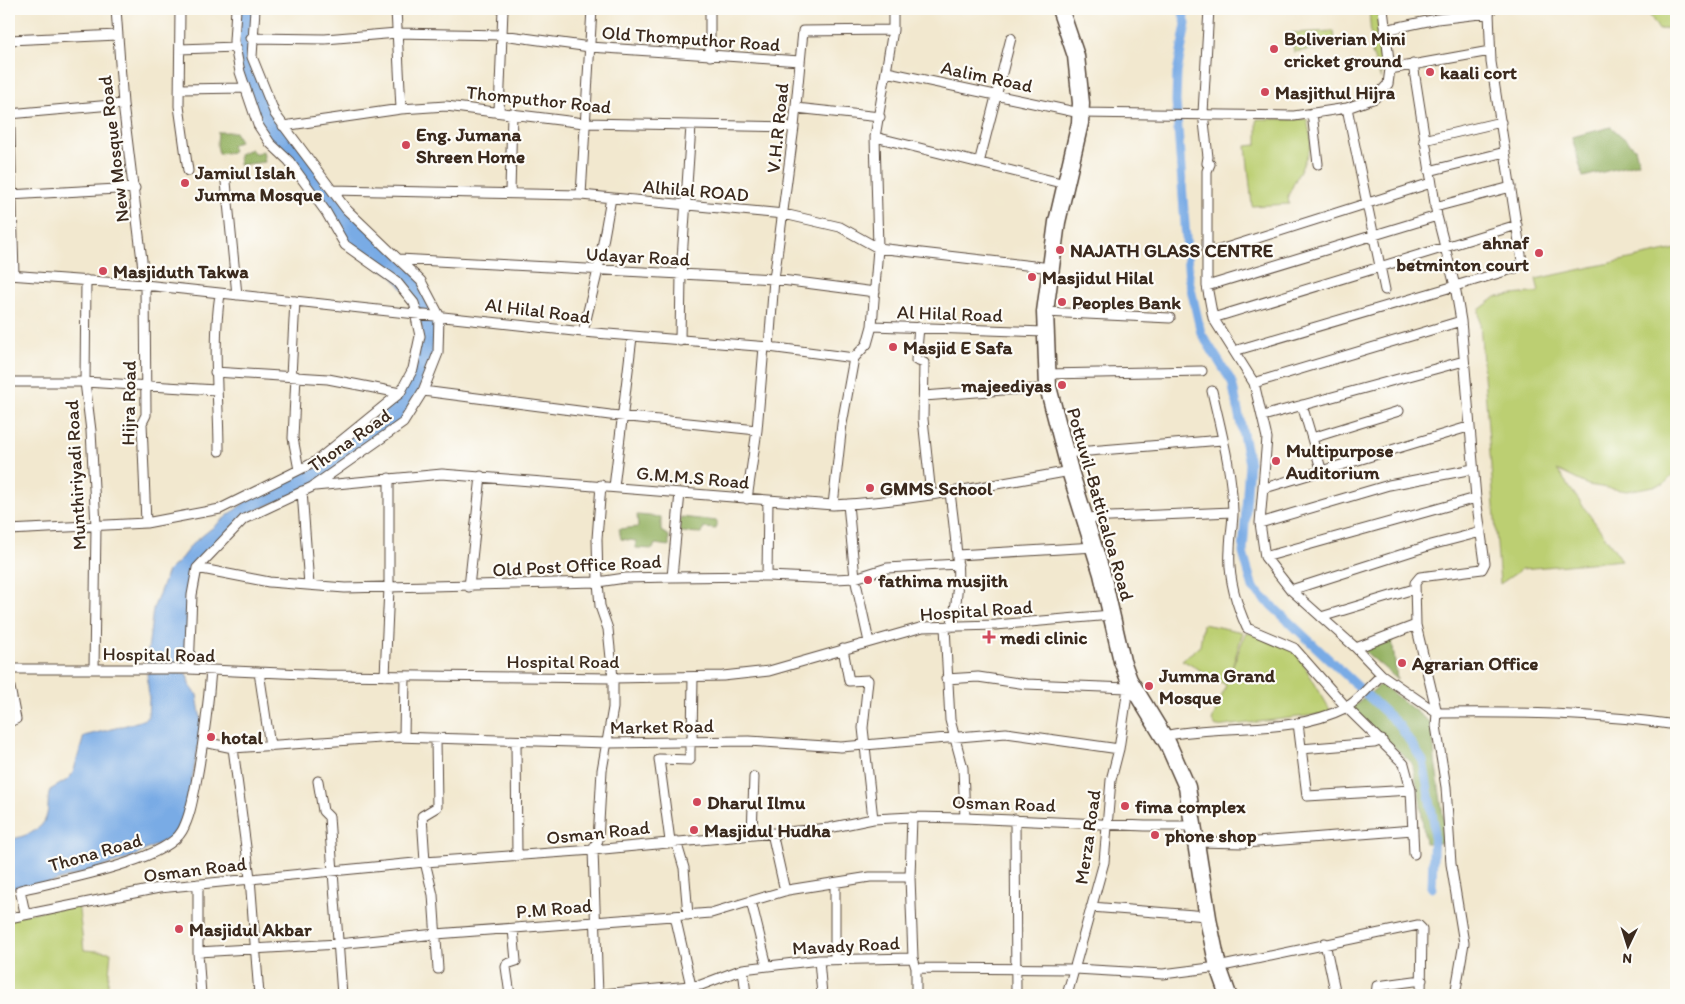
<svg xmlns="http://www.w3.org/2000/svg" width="1685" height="1004" font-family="Itim,sans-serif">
  <rect width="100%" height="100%" fill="#fdfcf7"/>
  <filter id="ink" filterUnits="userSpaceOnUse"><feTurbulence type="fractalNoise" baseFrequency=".02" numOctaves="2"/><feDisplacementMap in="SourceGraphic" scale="10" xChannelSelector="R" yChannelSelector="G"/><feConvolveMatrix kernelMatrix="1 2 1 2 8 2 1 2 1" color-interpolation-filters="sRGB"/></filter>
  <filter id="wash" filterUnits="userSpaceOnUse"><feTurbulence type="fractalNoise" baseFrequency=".0096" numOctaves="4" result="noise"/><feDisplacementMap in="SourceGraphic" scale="20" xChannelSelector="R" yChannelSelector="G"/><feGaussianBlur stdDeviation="1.12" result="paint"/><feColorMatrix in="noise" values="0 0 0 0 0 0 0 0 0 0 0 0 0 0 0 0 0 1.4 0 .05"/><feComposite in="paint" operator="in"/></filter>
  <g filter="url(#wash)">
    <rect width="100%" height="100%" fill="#f2e8cf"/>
    <!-- green -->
    <path fill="#bccf72" stroke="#7c7c48" d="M1369,9H1379L1381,79L1372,53Z
      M1646,9H1676V26L1659,30Z
      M1334,31L1335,46L1294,52L1291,33Z
      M1257,119H1307L1311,139L1310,149L1288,196L1289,204L1252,206L1246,146L1257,145Z
      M1676,249V472L1664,484L1627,491L1588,485L1557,470L1622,560L1522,569L1500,584L1479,310L1496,297L1539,292L1536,279Z
      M1203,624L1243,632L1231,671L1246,632L1294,648L1332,713L1216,727L1212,721L1226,685L1182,660L1200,646Z
      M78,903L84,950L111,952L107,995H9V918Z"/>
    <!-- forest -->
    <path fill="#95b264" stroke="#686e41" d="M1611,127L1635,148L1639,163L1583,177L1572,137Z
      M218,132H235L240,141L232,145L233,152L219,154L217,145Z
      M251,149L255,154L263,151L265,162L239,165V154Z
      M637,515L661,517V531L669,536V546L655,544L653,549L636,548V541L621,539L619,529L638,527Z
      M681,517L717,521L716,529L704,528L702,533L679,532Z
      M1392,639L1397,679L1362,649Z
      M1381,684L1432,724L1435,760L1447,843H1425L1420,799L1412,763L1352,708Z"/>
    <!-- water -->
    <path fill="#79abe5" stroke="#5a6a82" d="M236,9H255L252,58L275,115L334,193L421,281L439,319L438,350L405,421L312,487L252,512L197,568L186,665L146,666L153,609L168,571L179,561L192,544L245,502L299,470L317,468L334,447L376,418L413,369L422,328L414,303L391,275L354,253L322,206L269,141L240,72Z
      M147,673H187L189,684L197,695L202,726L182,832L128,859L49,883L9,888V840C24,836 43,832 47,814C49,806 47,798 50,790L67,780L73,773L84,736C95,733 143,722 148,717L149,699Z"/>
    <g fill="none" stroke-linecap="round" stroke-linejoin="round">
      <!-- canal -->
      <path stroke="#79abe5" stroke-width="9" d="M1182,9L1186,24L1177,73L1176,101L1189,280L1201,333L1232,382L1249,463L1243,553L1253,588L1399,725L1423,761L1434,824L1432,888"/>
    </g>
  </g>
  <g filter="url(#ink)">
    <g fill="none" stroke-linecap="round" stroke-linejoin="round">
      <!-- street casing -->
      <g stroke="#564639" stroke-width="11">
        <path id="street" d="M116,9L123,104L145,285L146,415L142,423L146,523
          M180,9L179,106L188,171
          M236,9L234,41L240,72L258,125L270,143L289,161L326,212L345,245L396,281L414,303L417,313
          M396,9L401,109
          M710,9V56
          M1209,9L1203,113L1208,157L1207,163L1210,164L1207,171V286L1213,318L1254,383L1267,438L1260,523L1265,557L1291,590L1356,648L1382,675L1437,713
          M1385,30L1437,19L1489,13
          M251,38L325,39L397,33L502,35L590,47L800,61
          M9,40L118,35
          M180,49L236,47
          M1390,69L1490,51
          M887,72L1080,113L1294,116L1347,108L1375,98L1388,84L1390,69L1383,9
          M180,89L245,88
          M9,92L14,275
          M796,108L880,117
          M1347,108L1385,290
          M499,112L503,9
          M1312,113L1318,164
          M9,114L123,104
          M283,126L401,109L446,106L584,123L794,127
          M875,137L1065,184
          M1424,140L1501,122
          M979,163L1011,38
          M1429,171L1505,152
          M226,182L237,295
          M332,190L581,195L784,214L840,227L878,248L1051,268
          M510,192L512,113
          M9,195L135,188
          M581,195L592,9
          M1435,207L1511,187
          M1207,254L1431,183
          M399,259L774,279L875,292
          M9,275L145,285L583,332L769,347L854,358L867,344L872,326L1044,332
          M86,280L85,382L91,431L96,526L94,669
          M1207,286L1437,216
          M1045,312L1170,318
          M1213,318L1517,225
          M872,326L878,248L875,137L893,30V9
          M919,327L916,360L924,363L923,419L931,495
          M583,332L598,270L611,198
          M680,341L681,274L691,126
          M769,347L774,279L794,127L803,31L893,30
          M1234,351L1455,286L1437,216L1413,64
          M215,372L328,379L400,393
          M1047,374L1202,371
          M291,376L295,301
          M296,376L293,438L299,470
          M9,382H85L216,390
          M1254,383L1461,321
          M423,391L610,415L757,430
          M1212,391C1221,431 1232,470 1233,512C1233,524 1230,537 1230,550C1228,576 1236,604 1247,628L1294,648L1347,708L1404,764L1411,790L1414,854
          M924,396L1003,390L1049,389
          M1302,405L1322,472
          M1263,416L1464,361
          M1312,438L1399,411
          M219,451C219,398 212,347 220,294
          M1065,453L1222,440
          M315,486L442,474L833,505C913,501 991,485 1070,471
          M614,487L632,337
          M1265,488L1468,427
          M302,491L309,585
          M950,492C955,537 964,583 951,627
          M747,499L757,430L764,347
          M848,504L855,578L869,642
          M833,505L842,424L854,358
          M1086,518L1233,512
          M1260,523L1389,485L1473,469
          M9,530L146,523L220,509L315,462L400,393L413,369L420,336L415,313
          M957,555L1095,547
          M1265,557L1476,498
          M197,568L269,582L345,588L598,582L625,578L672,577L767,576L835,579L855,578L887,568L958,564
          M767,576L768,500
          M672,577L680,493
          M469,587L481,476
          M1291,590L1431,545L1481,532
          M1321,617L1414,589
          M945,627L950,720L963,768L965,818
          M1356,648L1416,625
          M843,649L849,681L868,680L863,728L873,819
          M9,669H189L325,675L613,678L723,676L769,671L923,627L996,625L1111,615
          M189,669L192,595L197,568L244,519L312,487L403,423L423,391L438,353L439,315L421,281L346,209L275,114L252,57L255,9
          M259,672L270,746
          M385,676L389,588V478
          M946,679L978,677L1026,684L1128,688
          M9,682L16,719L9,722
          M1437,713L1416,625L1415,583L1420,577L1482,569L1485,563L1476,498L1461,321L1455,286L1516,268L1522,261L1491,62L1489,13L1492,9
          M1298,723L1307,796L1411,790
          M1163,736C1222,723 1289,736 1345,708C1359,701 1370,684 1382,675
          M404,737L405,676
          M436,739L437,807L422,816L425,862L433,895L438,969
          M204,742L233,748L395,737L608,743L749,741L841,747L1006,733L1119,749
          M516,742L517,856
          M692,742L693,677
          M233,748L250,878L259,995
          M1301,749L1374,743L1382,740
          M318,781L323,811L329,817L342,995
          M912,817L910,877L913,958
          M1015,819L1016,995
          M772,833L785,891
          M752,835L754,777
          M670,841L659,759L690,760V742
          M676,841L684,868L688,915
          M1196,842L1244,843L1413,830
          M198,884V952L201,995
          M751,901L767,966
          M1091,907L1207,916
          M25,913L20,890C56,881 165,862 182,831C190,817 193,798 196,783C203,746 208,708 211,670
          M675,916L691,986
          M9,918L159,888L425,862L593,850L829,828L873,819L912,817L965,818L1145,826H1194
          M1325,943L1336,995
          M198,952L338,944L436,934L711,913L788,890L870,877H910
          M835,959V883
          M819,960L822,995
          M743,969L746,995
          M510,995L506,967L507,964L516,961L513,929
          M591,995L701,985L743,969L819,960L913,958L916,968L1075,969L1163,974L1218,967L1418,925L1422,929L1421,995
          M598,995L593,850L598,840L602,770L613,708V678L608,629L600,606L598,582L597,539L601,485
          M916,995V968
          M1067,995L1104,862L1111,780L1119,749L1129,681
          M1376,995L1377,986L1422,980
          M1455,995L1464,943L1451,864L1446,787L1436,726L1437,713C1517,712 1597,713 1676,725"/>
      </g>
      <!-- highway casing -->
      <g stroke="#564639" stroke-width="19">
        <path id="highway" d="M1060,9L1076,56L1081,103L1080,123L1057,222L1045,312L1048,387L1070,471L1102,574L1122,661L1129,680L1168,744L1187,787L1209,924L1218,967L1228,995"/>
      </g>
      <!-- street -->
      <use href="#street" stroke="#fff" stroke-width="9"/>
      <!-- highway -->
      <use href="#highway" stroke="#fff" stroke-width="16"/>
    </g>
  </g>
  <!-- markers -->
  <g fill="#d1495b" stroke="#fdfcf7" stroke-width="2">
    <circle cx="1274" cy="49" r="5"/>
    <circle cx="1430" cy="72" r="5"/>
    <circle cx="1265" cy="92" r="5"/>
    <circle cx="406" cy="145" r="5"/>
    <circle cx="185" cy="183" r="5"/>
    <circle cx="1060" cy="250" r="5"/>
    <circle cx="1539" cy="253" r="5"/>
    <circle cx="103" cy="271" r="5"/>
    <circle cx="1032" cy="277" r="5"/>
    <circle cx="1062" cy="302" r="5"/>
    <circle cx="893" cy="347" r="5"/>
    <circle cx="1062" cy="385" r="5"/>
    <circle cx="1276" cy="461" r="5"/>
    <circle cx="870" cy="488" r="5"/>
    <circle cx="868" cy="580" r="5"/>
    <path d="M986.5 629.5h5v5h5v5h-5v5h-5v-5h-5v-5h5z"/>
    <circle cx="1402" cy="663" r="5"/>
    <circle cx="1149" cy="686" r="5"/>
    <circle cx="211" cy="737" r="5"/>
    <circle cx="697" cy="802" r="5"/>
    <circle cx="1125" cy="806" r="5"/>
    <circle cx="694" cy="830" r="5"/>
    <circle cx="1155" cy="835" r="5"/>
    <circle cx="179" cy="929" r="5"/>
  </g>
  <g text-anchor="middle" stroke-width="4.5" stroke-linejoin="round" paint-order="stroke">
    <!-- street labels -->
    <g font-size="19" fill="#3b2a1e" stroke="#fdfcf7">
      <text transform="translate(691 38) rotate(4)" y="7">Old Thomputhor Road</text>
      <text transform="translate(987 76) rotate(12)" y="7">Aalim Road</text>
      <text transform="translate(539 99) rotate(6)" y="7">Thomputhor Road</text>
      <text transform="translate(777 128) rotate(-84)" y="7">V.H.R Road</text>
      <text transform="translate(113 149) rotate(-97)" y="7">New Mosque Road</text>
      <text transform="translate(696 190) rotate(5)" y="7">Alhilal ROAD</text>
      <text transform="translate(638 256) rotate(3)" y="7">Udayar Road</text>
      <text transform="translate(538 310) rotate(7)" y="7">Al Hilal Road</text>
      <text transform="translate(950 313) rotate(2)" y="7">Al Hilal Road</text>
      <text transform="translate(128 403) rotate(-89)" y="7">Hijra Road</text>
      <text transform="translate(349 440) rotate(-35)" y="7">Thona Road</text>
      <text transform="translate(75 475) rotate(-93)" y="7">Munthiriyadi Road</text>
      <text transform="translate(693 477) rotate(5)" y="7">G.M.M.S Road</text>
      <text transform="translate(1101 504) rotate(74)" y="7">Pottuvil-Batticaloa Road</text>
      <text transform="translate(577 565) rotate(-3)" y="7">Old Post Office Road</text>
      <text transform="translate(976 610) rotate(-4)" y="7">Hospital Road</text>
      <text transform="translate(159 654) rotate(1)" y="7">Hospital Road</text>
      <text x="563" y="668">Hospital Road</text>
      <text transform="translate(662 726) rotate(-1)" y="7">Market Road</text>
      <text transform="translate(1004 803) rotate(2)" y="7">Osman Road</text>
      <text transform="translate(598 832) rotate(-6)" y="7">Osman Road</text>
      <text transform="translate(1087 837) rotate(-82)" y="7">Merza Road</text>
      <text transform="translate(95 852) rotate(-16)" y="7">Thona Road</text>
      <text transform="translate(195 869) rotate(-7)" y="7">Osman Road</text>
      <text transform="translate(554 908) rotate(-5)" y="7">P.M Road</text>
      <text transform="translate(846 945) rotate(-3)" y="7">Mavady Road</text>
    </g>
    <!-- poi labels -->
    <g font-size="19" font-weight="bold" fill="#3b2a1e" stroke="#fdfcf7" text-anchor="start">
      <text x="1284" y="45">Boliverian Mini<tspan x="1284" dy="22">cricket ground</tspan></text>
      <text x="1440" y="79">kaali cort</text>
      <text x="1275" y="99">Masjithul Hijra</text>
      <text x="416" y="141">Eng. Jumana<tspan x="416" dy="22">Shreen Home</tspan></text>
      <text x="195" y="179">Jamiul Islah<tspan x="195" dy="22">Jumma Mosque</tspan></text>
      <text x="1529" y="249" text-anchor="end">ahnaf<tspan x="1529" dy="22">betminton court</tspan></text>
      <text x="1070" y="257">NAJATH GLASS CENTRE</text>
      <text x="113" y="278">Masjiduth Takwa</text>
      <text x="1042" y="284">Masjidul Hilal</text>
      <text x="1072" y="309">Peoples Bank</text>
      <text x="903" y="354">Masjid E Safa</text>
      <text x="1052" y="392" text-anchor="end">majeediyas</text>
      <text x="1286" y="457">Multipurpose<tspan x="1286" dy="22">Auditorium</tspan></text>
      <text x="880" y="495">GMMS School</text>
      <text x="878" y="587">fathima musjith</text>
      <text x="1000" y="644">medi clinic</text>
      <text x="1412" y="670">Agrarian Office</text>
      <text x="1159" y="682">Jumma Grand<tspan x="1159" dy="22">Mosque</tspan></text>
      <text x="221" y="744">hotal</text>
      <text x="707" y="809">Dharul Ilmu</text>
      <text x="1135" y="813">fima complex</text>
      <text x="704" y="837">Masjidul Hudha</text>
      <text x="1165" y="842">phone shop</text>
      <text x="189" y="936">Masjidul Akbar</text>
    </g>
  </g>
  <!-- margin -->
  <rect width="1685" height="1004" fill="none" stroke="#fdfcf7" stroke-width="30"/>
  <!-- north arrow -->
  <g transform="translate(1628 946) rotate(184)" stroke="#fdfcf7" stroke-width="4" paint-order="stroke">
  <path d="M0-4L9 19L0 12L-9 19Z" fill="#3b2a1e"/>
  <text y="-8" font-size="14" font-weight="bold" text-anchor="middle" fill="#3b2a1e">N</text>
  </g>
</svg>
